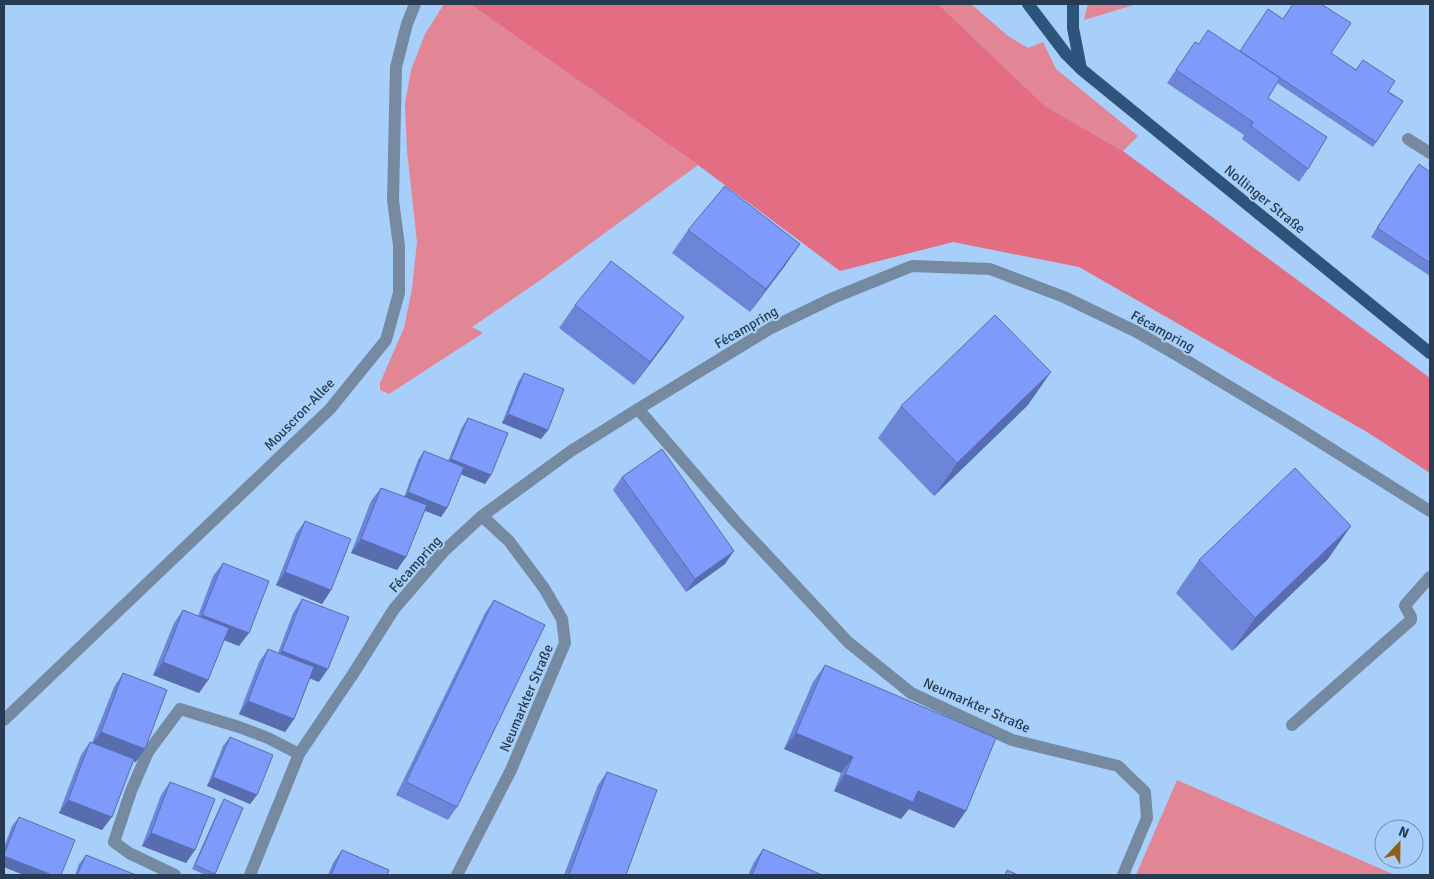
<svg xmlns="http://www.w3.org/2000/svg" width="1434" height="879" font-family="Signika,sans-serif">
  <rect width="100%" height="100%" fill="#a7cffa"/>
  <!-- green -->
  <path fill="#e28695" d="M444,4H470L698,165L539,281L472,327L483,333L389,394L380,390V383L404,328L412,289L417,242L407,151L405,104L411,70L425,34Z
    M938,4H971L1008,36L1028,48L1043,42L1056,69L1138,136L1123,151L1045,106Z
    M1088,4H1137L1084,20Z
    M1177,780L1395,875H1136Z"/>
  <!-- forest -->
  <path fill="#e36e83" d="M470,4H938L1045,106L1123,151L1430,378V473L1367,432L1079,267L953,242L840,271L698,165Z"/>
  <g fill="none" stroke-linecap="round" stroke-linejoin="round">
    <!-- minor -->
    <path stroke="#758aa1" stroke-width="12" d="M1408,139L1430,153
      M638,409L735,521L848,642L911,693L1012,740L1118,766L1145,792L1147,818L1123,875
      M4,720L330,409L386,340L399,293V246L393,200L396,67L407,24L415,4
      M1292,725L1411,620V617L1405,606L1406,604L1430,577
      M175,875L129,853L114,842L131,791L148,752L180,709L239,727L268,738L299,754
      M250,875L299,754L353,674L394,609L444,551L482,516L571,451L638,409L771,328L833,298L912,266L990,269L1064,297L1135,331L1177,355L1290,423L1430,511
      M457,875L511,770L565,643L562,619L544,588L509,541L482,516"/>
    <!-- major -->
    <path stroke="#2d547b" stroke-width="12" d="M1028,4L1066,54L1081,69L1430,353
      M1073,4V28L1081,69"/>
  </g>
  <!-- wall -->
  <path fill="#6c85d9" d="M1195,42L1198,44L1240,51L1331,53L1403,101L1373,147L1277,83L1268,98L1308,169L1299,182L1242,139L1244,135L1167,83Z
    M1430,172V276L1371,237L1412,173Z
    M688,230L800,244L784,267L750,312L672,253Z
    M575,305L684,317L668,340L634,385L559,328Z
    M524,373L548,430L541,439L502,423L518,382Z
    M1028,405L934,496L878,438L901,406Z
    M468,418L491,475L485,484L461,474L447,508L441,517L425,511L397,570L351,553L371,501L381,488L404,497L418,460L424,451L448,461L462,427Z
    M622,477L725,564L686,592L613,490Z
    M305,521L331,590L322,604L276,585L296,534Z
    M1328,559L1232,651L1176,593L1199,560Z
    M223,563L239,646L224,640L208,680L199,693L153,675L174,623L183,610L198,616L213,576Z
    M302,599L319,682L310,678L294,719L285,732L239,714L259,662L268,649L278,653L293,613Z
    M494,600L457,807L448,820L396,795L485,613Z
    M825,665L966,811L954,828L909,809L901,819L834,791L841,773L784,749L813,682Z
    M123,673L136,762L133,761L102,830L59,813L81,755L90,742L92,743L114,687Z
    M230,737L257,795L250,804L207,786L223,746Z
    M607,772L626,875H564L598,785Z
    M170,782L195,850L186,863L142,846L161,795Z
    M224,799L215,874L213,875H205L192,869L221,804Z
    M19,817L61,875H24L4,867V847L12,826Z
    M763,849L822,875H748L754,862Z
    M342,850L387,875H328L333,863Z
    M86,855L136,875H75L79,864Z"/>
  <!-- shaded-wall -->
  <path fill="#586cb0" d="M800,244L784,267L750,312L766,289Z
    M684,317L668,340L634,385L650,362Z
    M1051,372L1028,405L934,496L957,463Z
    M508,414L548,430L541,439L502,423Z
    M451,459L491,475L485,484L445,468Z
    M408,492L447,508L441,517L402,501Z
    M1351,526L1328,559L1232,651L1255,618Z
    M361,539L406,557L397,570L351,553Z
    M734,551L725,564L686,592L695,579Z
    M285,572L331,590L322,604L276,585Z
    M202,615L249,633L239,646L193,628Z
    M282,651L328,669L319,682L273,664Z
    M163,662L208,680L199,693L153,675Z
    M248,701L294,719L285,732L239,714Z
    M101,732L145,749L136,762L91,745Z
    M796,733L853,757L841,773L784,749Z
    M845,774L918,791L966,811L954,828L909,809L901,819L834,791Z
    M213,777L257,795L250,804L207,786Z
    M68,800L112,817L102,830L59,813Z
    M151,833L195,850L186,863L142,846Z
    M4,856L52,875H24L4,867Z"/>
  <!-- building -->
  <path fill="#7e9bfc" stroke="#586cb0" d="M1293,4H1321L1351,23L1331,53L1356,70L1363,60L1395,81L1388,92L1403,101L1376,142L1240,51L1268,9L1283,19Z
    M1208,30L1280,78L1268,98L1327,137L1308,169L1251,126L1253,122L1176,70L1195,42L1199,44Z
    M1419,164L1430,172V263L1377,228Z
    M725,186L800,244L766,289L688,230Z
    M611,261L684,317L650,362L575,305Z
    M995,315L1051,372L957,463L901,406Z
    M524,373L564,389L548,430L508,414Z
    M468,418L508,433L491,475L451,459Z
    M662,449L734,551L695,579L622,477Z
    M424,451L464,467L447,508L408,492Z
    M1295,468L1351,526L1255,618L1199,560Z
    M381,488L427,505L406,557L361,539Z
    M305,521L351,539L331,590L285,572Z
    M223,563L269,581L249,633L202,615Z
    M302,599L349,617L328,669L282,651Z
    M494,600L545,625L457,807L406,782Z
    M183,610L229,628L208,680L163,662Z
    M268,649L314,667L294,719L248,701Z
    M825,665L996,738L966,811L918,791L913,802L845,774L853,757L796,733Z
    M123,673L167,690L145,749L101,732Z
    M230,737L273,755L257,795L213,777Z
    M90,742L134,759L112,817L68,800Z
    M607,772L657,790L626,875H569Z
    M170,782L215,799L195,850L151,833Z
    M224,799L243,808L215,874L195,865Z
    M19,817L75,840L61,875H52L4,856V854Z
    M763,849L822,875H752Z
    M342,850L389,870L387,875H331Z
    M86,855L136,875H77Z
    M1007,870L1018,875H1005Z"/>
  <g text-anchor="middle" stroke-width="4" stroke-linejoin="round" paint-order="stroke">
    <!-- street labels -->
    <g font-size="14" fill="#273c52" stroke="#a7cffa">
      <text transform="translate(1265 199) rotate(39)" y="5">Nollinger Straße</text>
      <text transform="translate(746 327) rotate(-30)" y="5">Fécampring</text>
      <text transform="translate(1163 331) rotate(29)" y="5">Fécampring</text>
      <text transform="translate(299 414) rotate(-46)" y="5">Mouscron-Allee</text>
      <text transform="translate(415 564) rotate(-48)" y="5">Fécampring</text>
      <text transform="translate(526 698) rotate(-67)" y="5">Neumarkter Straße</text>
      <text transform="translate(977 705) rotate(24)" y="5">Neumarkter Straße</text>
    </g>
  </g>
  <!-- border -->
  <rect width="1434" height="879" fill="none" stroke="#273c52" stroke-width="10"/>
  <!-- north arrow -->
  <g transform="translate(1399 844) rotate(22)"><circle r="24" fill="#a7cffa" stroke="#7494b7"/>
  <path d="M0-4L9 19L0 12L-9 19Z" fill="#935f13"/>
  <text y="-8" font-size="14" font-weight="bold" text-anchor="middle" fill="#273c52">N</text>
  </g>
</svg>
